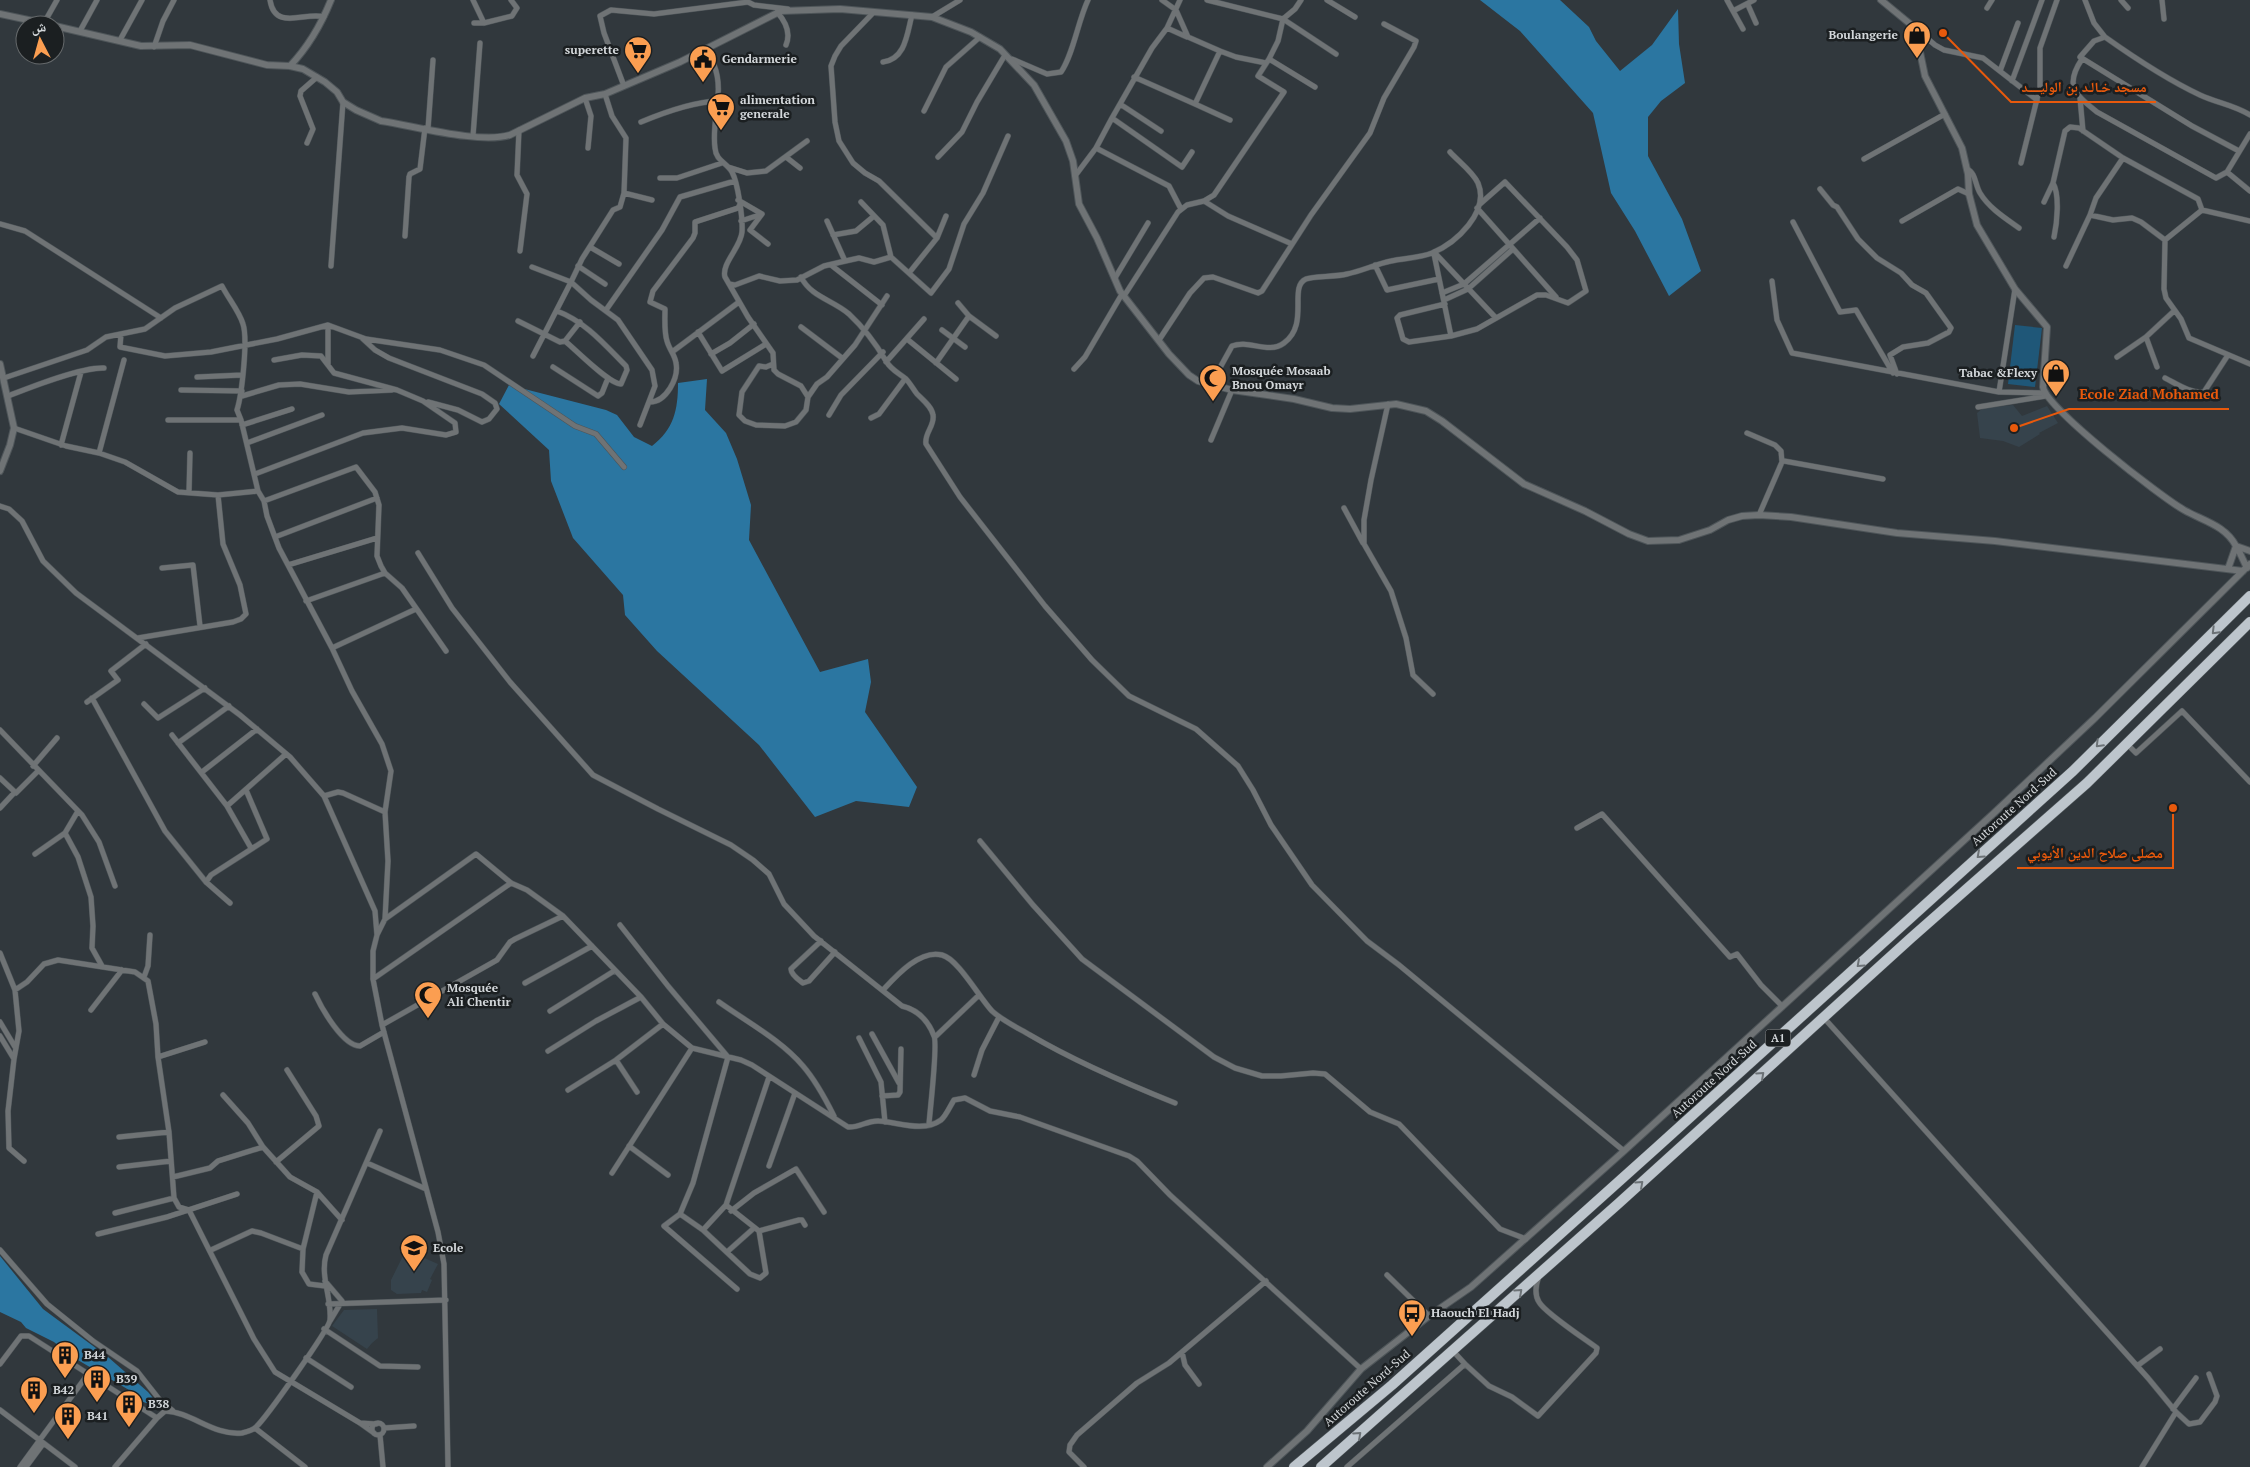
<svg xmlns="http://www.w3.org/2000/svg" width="2250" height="1467" font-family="'PT Serif','Noto Naskh Arabic',serif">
  <rect width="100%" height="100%" fill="#31383d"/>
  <!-- built -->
  <path fill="#36434c" d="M2013,405L2022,416L2047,406L2058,423L2039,433L2040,434L2019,447L2003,441L1980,438L1977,413L1983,408Z
    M406,1250L438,1264L430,1279L432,1280L427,1292L422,1290L421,1293L397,1294L391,1290V1280Z
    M377,1309L378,1338L372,1343L367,1349L332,1326L344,1310Z"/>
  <!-- green -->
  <path fill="#1f5778" d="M2015,325L2042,328L2035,387L2008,384Z"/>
  <!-- forest -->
  <path fill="#2b76a1" d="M1480,0H1560L1589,27L1596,41L1620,71L1652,45L1678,9L1679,44L1685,83L1661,101L1648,117V156L1682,219L1701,271L1669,296L1635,231L1611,193L1593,113L1520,31Z
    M707,379L705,410L726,433L737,459L751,505L749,540L820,672L868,659L871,682L865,712L917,787L909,807L856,801L815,817L759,745L657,651L625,615L623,595L573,538L551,481L549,450L499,404L509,385L606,410L617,415L634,437L652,446C674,429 678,410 678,383Z
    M0,1256L43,1309L108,1357L148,1392L157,1403H146L141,1401L129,1390L71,1356L54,1342L26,1328L21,1322L0,1312Z"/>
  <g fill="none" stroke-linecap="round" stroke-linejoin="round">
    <!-- minor casing -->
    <g stroke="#4e5559" stroke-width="6">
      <path id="minor" d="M270,0C275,32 306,11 324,17
        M473,0L484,23
        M1180,0L1167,28L1187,37
        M1207,0L1283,19L1336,54
        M1301,0L1295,9L1283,19L1278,41L1269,59L1315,87
        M1327,0L1355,17
        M1727,0L1733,11
        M2085,0L2094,23L2105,37
        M2121,0L2128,8
        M2162,0L2164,19
        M1748,5L1756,23
        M1987,8L1992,0
        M777,12C786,22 791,33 786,45
        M873,13L841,46L835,56L831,66L835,122L839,141L853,163L865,173L879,181L937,238
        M932,17L960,0
        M44,23L57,0
        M474,23H484L512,16L517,8L511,0
        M1915,28L1935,45L1944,50L1983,58L2037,100
        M1743,29L1733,11L1754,0
        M80,31L97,0
        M120,40L142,0
        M154,47L163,21L174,0
        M1220,51L1236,57L1266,63
        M695,55C702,56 711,57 714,65C725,92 711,120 715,148C716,161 726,162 732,172C738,183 743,219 742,232C741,247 721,264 725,277L748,317L773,353L774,370L778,374L801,386L808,397
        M1012,59L1047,74L1061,72C1073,55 1078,21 1088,0
        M2082,59C2064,86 2075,94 2097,112L2216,178L2227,172L2250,134
        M883,62C906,59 907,33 912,15
        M2000,71L2018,23
        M1134,77L1195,104L1220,51L1188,37L1176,10L1162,0
        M2012,81L2042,0
        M624,86L604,33L600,16L611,10L654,14L748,2L754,5L788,9
        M605,94L612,116L626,138L624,193L620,207L613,210L582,259L571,282L591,300L618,320L652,370L655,386L640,425
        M585,98L591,116L588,148
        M2080,98L2083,131
        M1120,104L1152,48L1167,28
        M1195,104L1230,120
        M924,111L946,67L980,37
        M1112,118L1120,104L1161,131
        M641,122C665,112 692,102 718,101
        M428,129L433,60
        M519,130L517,175L527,194L520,251
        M473,136L480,43
        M307,143L313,129L300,96L301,91L317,77
        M1096,148L1169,186L1181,209
        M2239,151L2192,126L2080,57L2094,41L2105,37C2136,59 2166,79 2200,95C2217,103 2234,105 2250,115
        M786,157L800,168
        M938,157L962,132L977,102L1005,55
        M1864,159L1945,114
        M2021,163L2040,87V48L2057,0
        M728,167L747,173L766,171L807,141
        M1967,169C1976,173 1975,185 1980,193C1989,208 2005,218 2019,228
        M2227,172L2250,191
        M1075,176L1096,148L1112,118L1182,167L1192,152
        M660,178H677L722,163
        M2053,183C2060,195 2057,223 2054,237
        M1820,189L1833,205L1837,207L1858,239L1877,258L1901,273L1912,285L1926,293L1951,328L1949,332L1928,343L1903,347L1890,355L1897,374
        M624,193L652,200
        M738,200L762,214L741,221
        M1204,201L1228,216L1292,244
        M861,202L883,225L891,257L931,293L949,269L964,224L983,193L1008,136
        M2044,202L2053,183L2065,131L2070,127L2079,128L2123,158L2198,199L2202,210L2250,221
        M1477,208L1556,297
        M2202,210L2165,240L2164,289L2166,298L2181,319L2189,338L2250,364
        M762,214L750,230L768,244
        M2090,215L2113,220L2132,218L2141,222L2165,240
        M827,221L845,261
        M1902,221L1958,189L1969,194
        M1793,222L1840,312L1856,310L1893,373
        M0,224L25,231L161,318
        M833,235L856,231L874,216
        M405,236L409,177L410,174L420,169L425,128
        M590,247L619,264
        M1434,252L1496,318
        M1434,254L1451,336
        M831,265L882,305
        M1375,265L1387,290L1439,279
        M331,266L343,102
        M578,266L605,284
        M2066,266L2090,215L2096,198L2123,158
        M532,267L571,282L533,356
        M909,273L937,238L946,216
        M801,277C811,297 833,300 849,314C864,328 876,344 886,361C891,370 899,373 906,379C910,383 913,389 917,394C923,400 932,407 933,415C935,426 924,433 926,444L960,497L1045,606L1092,660L1129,696L1196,729L1238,766L1253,790L1271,825L1312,885L1367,941L1399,965L1624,1151
        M1115,278L1148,223
        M1772,281L1777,320L1792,353L1999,392
        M729,284L735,285L759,276L780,281L797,280L824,266L841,262L859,258L874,262L891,257
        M2015,289L1999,392L2044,393
        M1442,293L1464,284L1540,218
        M1124,296L1178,212L1187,205L1204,201L1214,195L1284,92L1258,76L1269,59
        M1444,300L1468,289L1513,249
        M958,303L969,316L996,336
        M1445,304L1400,315L1397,318L1403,339L1409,342L1451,336L1477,329L1537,295H1546L1568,303L1586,291L1577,260L1567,247L1505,182L1480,204
        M606,310L662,230L680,197L735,181
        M518,321L560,342L565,341C576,350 609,384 621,384L627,370L626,366C605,345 586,322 557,311
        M328,325V365
        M801,327L842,358
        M942,330L965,347
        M698,332L722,371L766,344
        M121,334L120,347L165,356L211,352L277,339L328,325L366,339L440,350L484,365L575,426L596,434L624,467
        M2146,337L2157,367
        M362,338L375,350L389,358L482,394L495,403L497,409L489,419L482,422L458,410L428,402
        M907,339L956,379
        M1159,340L1190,293L1204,278L1213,277L1258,293L1262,291L1311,215L1370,133L1384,98L1414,47L1416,41L1384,24
        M565,341L580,322
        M672,352L739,302
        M711,354L730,343L754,324
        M2117,357L2146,337L2174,311
        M886,362L924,319
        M936,363L969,316
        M773,364L766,367L759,366L742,392L739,415L745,421L756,425L785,426L796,422L806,410L808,397L817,384L827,377L855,345L887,296
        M553,367L598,396L602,393L608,378
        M1074,369L1085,357L1122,294
        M197,377L242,375
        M4,378L87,350L106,337L145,329L175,308L222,286C228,298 239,311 243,324C248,339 242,394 237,410L241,420
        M2165,378C2177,384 2191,394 2204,392L2228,355
        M1211,384L1232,346C1249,339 1268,355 1284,343C1310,324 1288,287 1306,279C1313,276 1336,277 1347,274C1362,271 1376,264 1391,261C1404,258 1420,258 1432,253C1456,243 1490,212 1478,183C1473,172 1458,161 1450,152
        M181,390L242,391
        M8,396C31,387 81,367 104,368
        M242,396L279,385L300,384L349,392L392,390
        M650,402C666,402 679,378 676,363C675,355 669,349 667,341C664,332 665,319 665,309L650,302L653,291L693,238L695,233V222L738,208L739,206
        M1388,404L1371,480L1364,520V544L1391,591L1406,638L1413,675L1433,694
        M1978,407L2046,396
        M829,415L841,395L883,352
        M871,418L879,414L905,379
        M168,420H241L258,491
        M242,425L292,409
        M14,428L66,446L99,453L125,462L178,492L218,495L223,544L240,585L246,614L241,619L233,622L138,638
        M1747,433L1775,445L1781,451L1782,462
        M1211,440L1232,390
        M247,443L322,415
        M61,445L81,372
        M99,453L124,360
        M255,474L363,433L402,428L446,435L456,432L455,423L423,401L397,390L334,373L321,356L302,355L274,360
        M189,492L190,453
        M218,495L258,491L264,501L267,516L279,548L332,648L352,691L382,744L391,771L385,812
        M264,501L356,467L375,492L379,505L377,556L381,566L385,573L402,588L446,651
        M0,506L9,509L22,521L43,561L76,593L240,715L290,757L324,796L375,911L377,935L373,951V979L382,1025L438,1232L444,1264L448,1467
        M1344,508L1363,543
        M1759,515L1782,462L1784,461L1883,479
        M275,537L377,498
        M418,553L452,608L510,682L593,775L658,809L731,845L753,860L769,874L784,904L814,936L902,1006C918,1010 928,1020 934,1036C938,1044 930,1110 929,1124
        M288,565L377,538
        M162,568L193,565L200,626
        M306,601L385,573
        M332,648L416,609
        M92,698L165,831L206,882
        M87,702L118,680L111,671L146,644
        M144,704L158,718L205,688
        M0,730L82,815L99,842L115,886
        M172,735L227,806L251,848
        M178,743L229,706
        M2127,744L2136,753L2182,711L2250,782
        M33,766L57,738
        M202,772L257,729
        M0,778L16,793L38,771
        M324,796L338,792L343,793L385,812L388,861L385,919
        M227,806L286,754
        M0,808L14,793
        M78,811L65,833L78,857L91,897L93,926L92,948L102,966
        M1577,828L1602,814L1730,957L1737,954L1761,985L1782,1006
        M980,841L1033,905L1082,959L1214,1057L1235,1068L1262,1076H1281L1313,1073L1325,1074L1370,1112L1399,1124L1500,1229L1526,1239
        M35,854L65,833
        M230,903L206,882L211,875L267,839L246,790
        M620,925L668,986L728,1057L693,1183L680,1214L703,1230L726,1205
        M377,935L385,919L476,854L511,883L527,890L563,916L641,997L663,1024L692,1048L741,1060L752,1065L848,1127C859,1128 868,1120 879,1121C898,1122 923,1133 941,1120C946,1116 950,1106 954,1100L965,1098L990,1111L1020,1117L1129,1156L1137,1161L1170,1195L1361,1369
        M821,941L791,969C791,975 799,980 803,983L809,981L835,952
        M0,953L15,990L27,982L44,964L58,960L135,972L148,981L156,1024L158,1057L169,1132L174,1198L179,1207L189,1210L254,1339L275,1372L360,1423
        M144,977L148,966L150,935
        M373,979L511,883
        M525,983L592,946
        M883,990C896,976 920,949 942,955C958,959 979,997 992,1011C1003,1021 1018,1028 1030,1035C1076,1062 1125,1083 1175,1103
        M315,994C322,1009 343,1046 360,1046L384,1032
        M719,1002C747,1022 781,1040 803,1066C816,1081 825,1098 834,1116
        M91,1010L122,970
        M550,1011L614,971
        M1824,1018L2148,1378L2176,1412L2142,1467
        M0,1022L15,1047
        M382,1025L497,960L510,942L515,939L563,916
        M872,1034L899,1083
        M0,1036L14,1059L8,1111L9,1148L24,1161
        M935,1037L978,996
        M859,1038L881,1082L885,1122
        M548,1051L596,1021L641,997
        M158,1057L205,1042
        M14,1059L19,1031L15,990
        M616,1060L637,1092
        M974,1075L982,1050L999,1017
        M769,1077L726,1205L759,1231L799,1220H802L805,1225
        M568,1090L616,1060L663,1024
        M223,1095L248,1123L263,1147L290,1177L317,1192L342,1220
        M882,1096L898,1095L900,1092L901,1049
        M119,1137L169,1132
        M629,1146L668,1175
        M276,1162L319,1126L316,1116L287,1070
        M367,1163L426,1189
        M769,1166L795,1093
        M119,1167L171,1161
        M612,1173L692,1048
        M173,1177L210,1168L218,1161L263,1147
        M317,1192L303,1249L302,1272L309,1284L325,1286
        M731,1211L754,1193L796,1169L824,1212
        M115,1213L174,1198
        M680,1214L664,1226L737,1289
        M703,1230L750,1274L760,1278L766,1273L759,1231
        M98,1234L167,1217L237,1194
        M0,1250L47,1304L93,1341L137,1371L159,1399L173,1411
        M211,1250L252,1231L261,1233L303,1249
        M727,1252L754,1228
        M1387,1275L1429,1316
        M325,1281L342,1301L330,1321
        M328,1304L446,1300
        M324,1329L380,1366L418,1367
        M1453,1351L1465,1364
        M1182,1352L1185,1365L1199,1384
        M306,1358L351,1387
        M0,1364L21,1336H29L157,1418
        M2137,1366L2160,1349
        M2173,1409L2196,1378
        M0,1410L75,1467
        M2176,1412L2189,1424L2200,1422L2215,1402L2217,1396L2209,1374
        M372 1429a6 6 0 1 1 12 0a6 6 0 1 1-12 0Z
        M255,1428L305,1467
        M384,1428L414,1426
        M374,1433L360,1423L376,1424
        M380,1435L383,1467
        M20,1467L88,1374
        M26,1467L43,1444
        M115,1467L157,1418L165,1411C192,1412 213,1436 242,1433C246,1432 253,1430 256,1427C266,1418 329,1329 330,1320C332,1298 320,1277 326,1255L380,1131
        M1084,1467L1069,1452L1070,1445L1077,1435L1137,1383L1169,1363L1266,1281
        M1347,1467L1465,1364L1489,1386L1512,1397L1538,1416L1596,1353L1597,1348C1585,1339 1545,1313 1539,1302C1534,1294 1536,1284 1539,1276"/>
    </g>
    <!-- tertiary casing -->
    <g stroke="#4e5559" stroke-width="8">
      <path id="tertiary" d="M1881,0L1915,28L1925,76L1962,148L1968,174L1969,194L1977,225L2015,289L2047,327L2043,387C2046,408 2161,497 2184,510C2203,521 2225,525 2236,546L2250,551
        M0,14L52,25
        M55,26L141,46L190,45L267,65L290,66L303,69L325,82L337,92L343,102L356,110L381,121C415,126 479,144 510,135L585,98L605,94L680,62L781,11L840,9L932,17L971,32L1000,49L1034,85L1066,141L1073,161L1079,204L1097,238L1120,291L1169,354L1189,375L1198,381L1232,390L1294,399L1332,408L1350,409L1396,404L1426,411L1442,421L1524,484L1585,511L1629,534L1648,541L1679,540L1710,530L1728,520L1742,516L1759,515L1791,517L1897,533L1995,541L2243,571
        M290,66C309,46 321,25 331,0
        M0,364L14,428L10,445L0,471
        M2237,547L2247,568
        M2228,569L2236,546
        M1267,1467L1307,1431L1361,1369L1429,1316L1471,1287L1624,1151L1994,813L2095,718L2250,564"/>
    </g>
    <!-- motorway casing -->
    <g stroke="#4e5559" stroke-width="11">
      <path id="motorway" d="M1294,1467L1392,1385L1655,1149L2073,771L2250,596
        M1321,1467L1619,1203L1911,938L2087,783L2250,622"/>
    </g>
    <!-- minor -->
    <use href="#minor" stroke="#6f7375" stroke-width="5"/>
    <!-- tertiary -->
    <use href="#tertiary" stroke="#6f7375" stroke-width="6"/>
    <!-- motorway -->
    <use href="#motorway" stroke="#bdc5cc" stroke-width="10"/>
  </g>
  <!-- one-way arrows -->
  <defs><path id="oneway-chevron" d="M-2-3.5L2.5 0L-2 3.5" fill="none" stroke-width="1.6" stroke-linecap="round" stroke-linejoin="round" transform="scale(1.25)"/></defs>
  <g stroke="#6c7276">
    <use href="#oneway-chevron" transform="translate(2215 631) rotate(135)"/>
    <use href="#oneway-chevron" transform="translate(2099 744) rotate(135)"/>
    <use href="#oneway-chevron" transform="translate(1980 855) rotate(138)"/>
    <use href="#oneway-chevron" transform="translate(1860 964) rotate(138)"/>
    <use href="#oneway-chevron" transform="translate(1761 1075) rotate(-42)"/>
    <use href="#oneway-chevron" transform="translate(1640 1184) rotate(-42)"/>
    <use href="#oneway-chevron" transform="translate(1519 1292) rotate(-42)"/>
    <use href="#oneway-chevron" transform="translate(1358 1435) rotate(-42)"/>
  </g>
  <!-- icons -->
  <defs>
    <g id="shop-pin" transform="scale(1.4375)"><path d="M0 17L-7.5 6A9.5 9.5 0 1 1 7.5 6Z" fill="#fb9e51" stroke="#1b1f21"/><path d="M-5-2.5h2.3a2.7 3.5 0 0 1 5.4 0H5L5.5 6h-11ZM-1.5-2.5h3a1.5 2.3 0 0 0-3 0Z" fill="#111"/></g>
    <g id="supermarket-pin" transform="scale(1.4375)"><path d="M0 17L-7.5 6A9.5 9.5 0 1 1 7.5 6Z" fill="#fb9e51" stroke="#1b1f21"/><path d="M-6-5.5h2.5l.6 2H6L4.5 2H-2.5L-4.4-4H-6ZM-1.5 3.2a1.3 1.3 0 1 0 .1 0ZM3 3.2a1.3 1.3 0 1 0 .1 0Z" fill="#111"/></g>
    <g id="civic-pin" transform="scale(1.4375)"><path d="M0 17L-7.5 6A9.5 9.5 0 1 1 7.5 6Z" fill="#fb9e51" stroke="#1b1f21"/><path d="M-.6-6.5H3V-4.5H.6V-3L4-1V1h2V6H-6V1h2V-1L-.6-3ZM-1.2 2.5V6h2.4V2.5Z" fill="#111"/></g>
    <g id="mosque-pin" transform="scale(1.4375)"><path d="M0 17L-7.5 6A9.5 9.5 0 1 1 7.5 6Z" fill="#fb9e51" stroke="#1b1f21"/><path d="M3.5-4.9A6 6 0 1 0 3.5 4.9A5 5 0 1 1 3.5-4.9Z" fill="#111"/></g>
    <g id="school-pin" transform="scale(1.4375)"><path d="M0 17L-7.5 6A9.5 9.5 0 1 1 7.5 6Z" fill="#fb9e51" stroke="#1b1f21"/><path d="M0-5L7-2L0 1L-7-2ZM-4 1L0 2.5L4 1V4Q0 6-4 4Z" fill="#111"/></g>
    <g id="bus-pin" transform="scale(1.4375)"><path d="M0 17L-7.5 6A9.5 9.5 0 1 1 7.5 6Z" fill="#fb9e51" stroke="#1b1f21"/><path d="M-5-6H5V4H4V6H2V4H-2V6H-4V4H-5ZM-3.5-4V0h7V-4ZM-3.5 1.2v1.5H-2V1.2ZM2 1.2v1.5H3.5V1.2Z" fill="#111"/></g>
    <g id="building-pin" transform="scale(1.4375)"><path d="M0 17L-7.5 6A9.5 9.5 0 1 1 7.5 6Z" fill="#fb9e51" stroke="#1b1f21"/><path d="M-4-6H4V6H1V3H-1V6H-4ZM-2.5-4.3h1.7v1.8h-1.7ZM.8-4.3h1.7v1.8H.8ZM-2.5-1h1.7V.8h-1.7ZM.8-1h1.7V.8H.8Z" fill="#111"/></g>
  </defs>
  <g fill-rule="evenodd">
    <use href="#shop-pin" x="1917" y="35"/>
    <use href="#supermarket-pin" x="638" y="50"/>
    <use href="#civic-pin" x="703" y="59"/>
    <use href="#supermarket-pin" x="721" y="107"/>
    <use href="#shop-pin" x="2056" y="373"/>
    <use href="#mosque-pin" x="1213" y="378"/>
    <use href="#mosque-pin" x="428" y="995"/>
    <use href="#school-pin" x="414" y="1248"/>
    <use href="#bus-pin" x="1412" y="1313"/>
    <use href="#building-pin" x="65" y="1355"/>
    <use href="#building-pin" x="97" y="1379"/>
    <use href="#building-pin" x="34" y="1390"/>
    <use href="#building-pin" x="129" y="1404"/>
    <use href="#building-pin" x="68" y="1416"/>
  </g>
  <g text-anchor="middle" stroke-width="5" stroke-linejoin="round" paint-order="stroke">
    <!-- shield labels -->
    <rect fill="#1b1f21" stroke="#9ca0a2" stroke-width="1" x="1765.5" y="1029.5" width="25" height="17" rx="4"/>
    <g font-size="11" font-weight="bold" fill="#d3d7da">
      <text x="1778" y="1042">A1</text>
    </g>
    <!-- poi labels -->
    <g font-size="12" font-weight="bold" fill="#d3d7da" stroke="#1b1f21" text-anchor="start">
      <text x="1898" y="39" text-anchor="end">Boulangerie</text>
      <text x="619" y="54" text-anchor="end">superette</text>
      <text x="722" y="63">Gendarmerie</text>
      <text x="740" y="104">alimentation<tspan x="740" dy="14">generale</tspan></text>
      <text x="1232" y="375">Mosquée Mosaab<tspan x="1232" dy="14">Bnou Omayr</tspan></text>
      <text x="2037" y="377" text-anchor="end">Tabac &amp;Flexy</text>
      <text x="447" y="992">Mosquée<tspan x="447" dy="14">Ali Chentir</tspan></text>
      <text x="433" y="1252">Ecole</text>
      <text x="1431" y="1317">Haouch El Hadj</text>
      <text x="84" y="1359">B44</text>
      <text x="116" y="1383">B39</text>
      <text x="53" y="1394">B42</text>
      <text x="148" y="1408">B38</text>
      <text x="87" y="1420">B41</text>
    </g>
    <!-- street labels -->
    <g font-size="12" fill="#d3d7da" stroke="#1b1f21">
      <text transform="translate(2014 807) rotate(-42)" y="4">Autoroute Nord-Sud</text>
      <text transform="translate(1714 1079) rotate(-42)" y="4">Autoroute Nord-Sud</text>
      <text transform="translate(1367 1388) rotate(-41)" y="4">Autoroute Nord-Sud</text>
    </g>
  </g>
  <!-- callouts -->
  <path fill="none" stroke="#e8590c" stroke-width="2" d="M1943 33L2011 102H2156M2014 428L2069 409H2229M2173 808L2173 868H2017"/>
  <g fill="#e8590c" stroke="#1b1f21" stroke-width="2">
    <circle cx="1943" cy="33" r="5"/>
    <circle cx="2014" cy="428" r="5"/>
    <circle cx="2173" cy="808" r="5"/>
  </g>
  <g font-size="14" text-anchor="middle" font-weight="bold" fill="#e8590c" stroke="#1b1f21" stroke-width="5" stroke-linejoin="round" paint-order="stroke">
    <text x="2084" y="92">مسجد خـالـد بن الوليــــد</text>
    <text x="2149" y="399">Ecole Ziad Mohamed</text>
    <text x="2095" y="858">مصلى صلاح الدين الأيوبي</text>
  </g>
  <!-- north arrow -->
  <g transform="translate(40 40) rotate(354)"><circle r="24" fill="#1b1f21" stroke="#65696b"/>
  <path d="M0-4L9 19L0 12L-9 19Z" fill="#fb9e51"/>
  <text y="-8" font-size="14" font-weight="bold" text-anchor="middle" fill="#d3d7da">ش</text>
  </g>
</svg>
